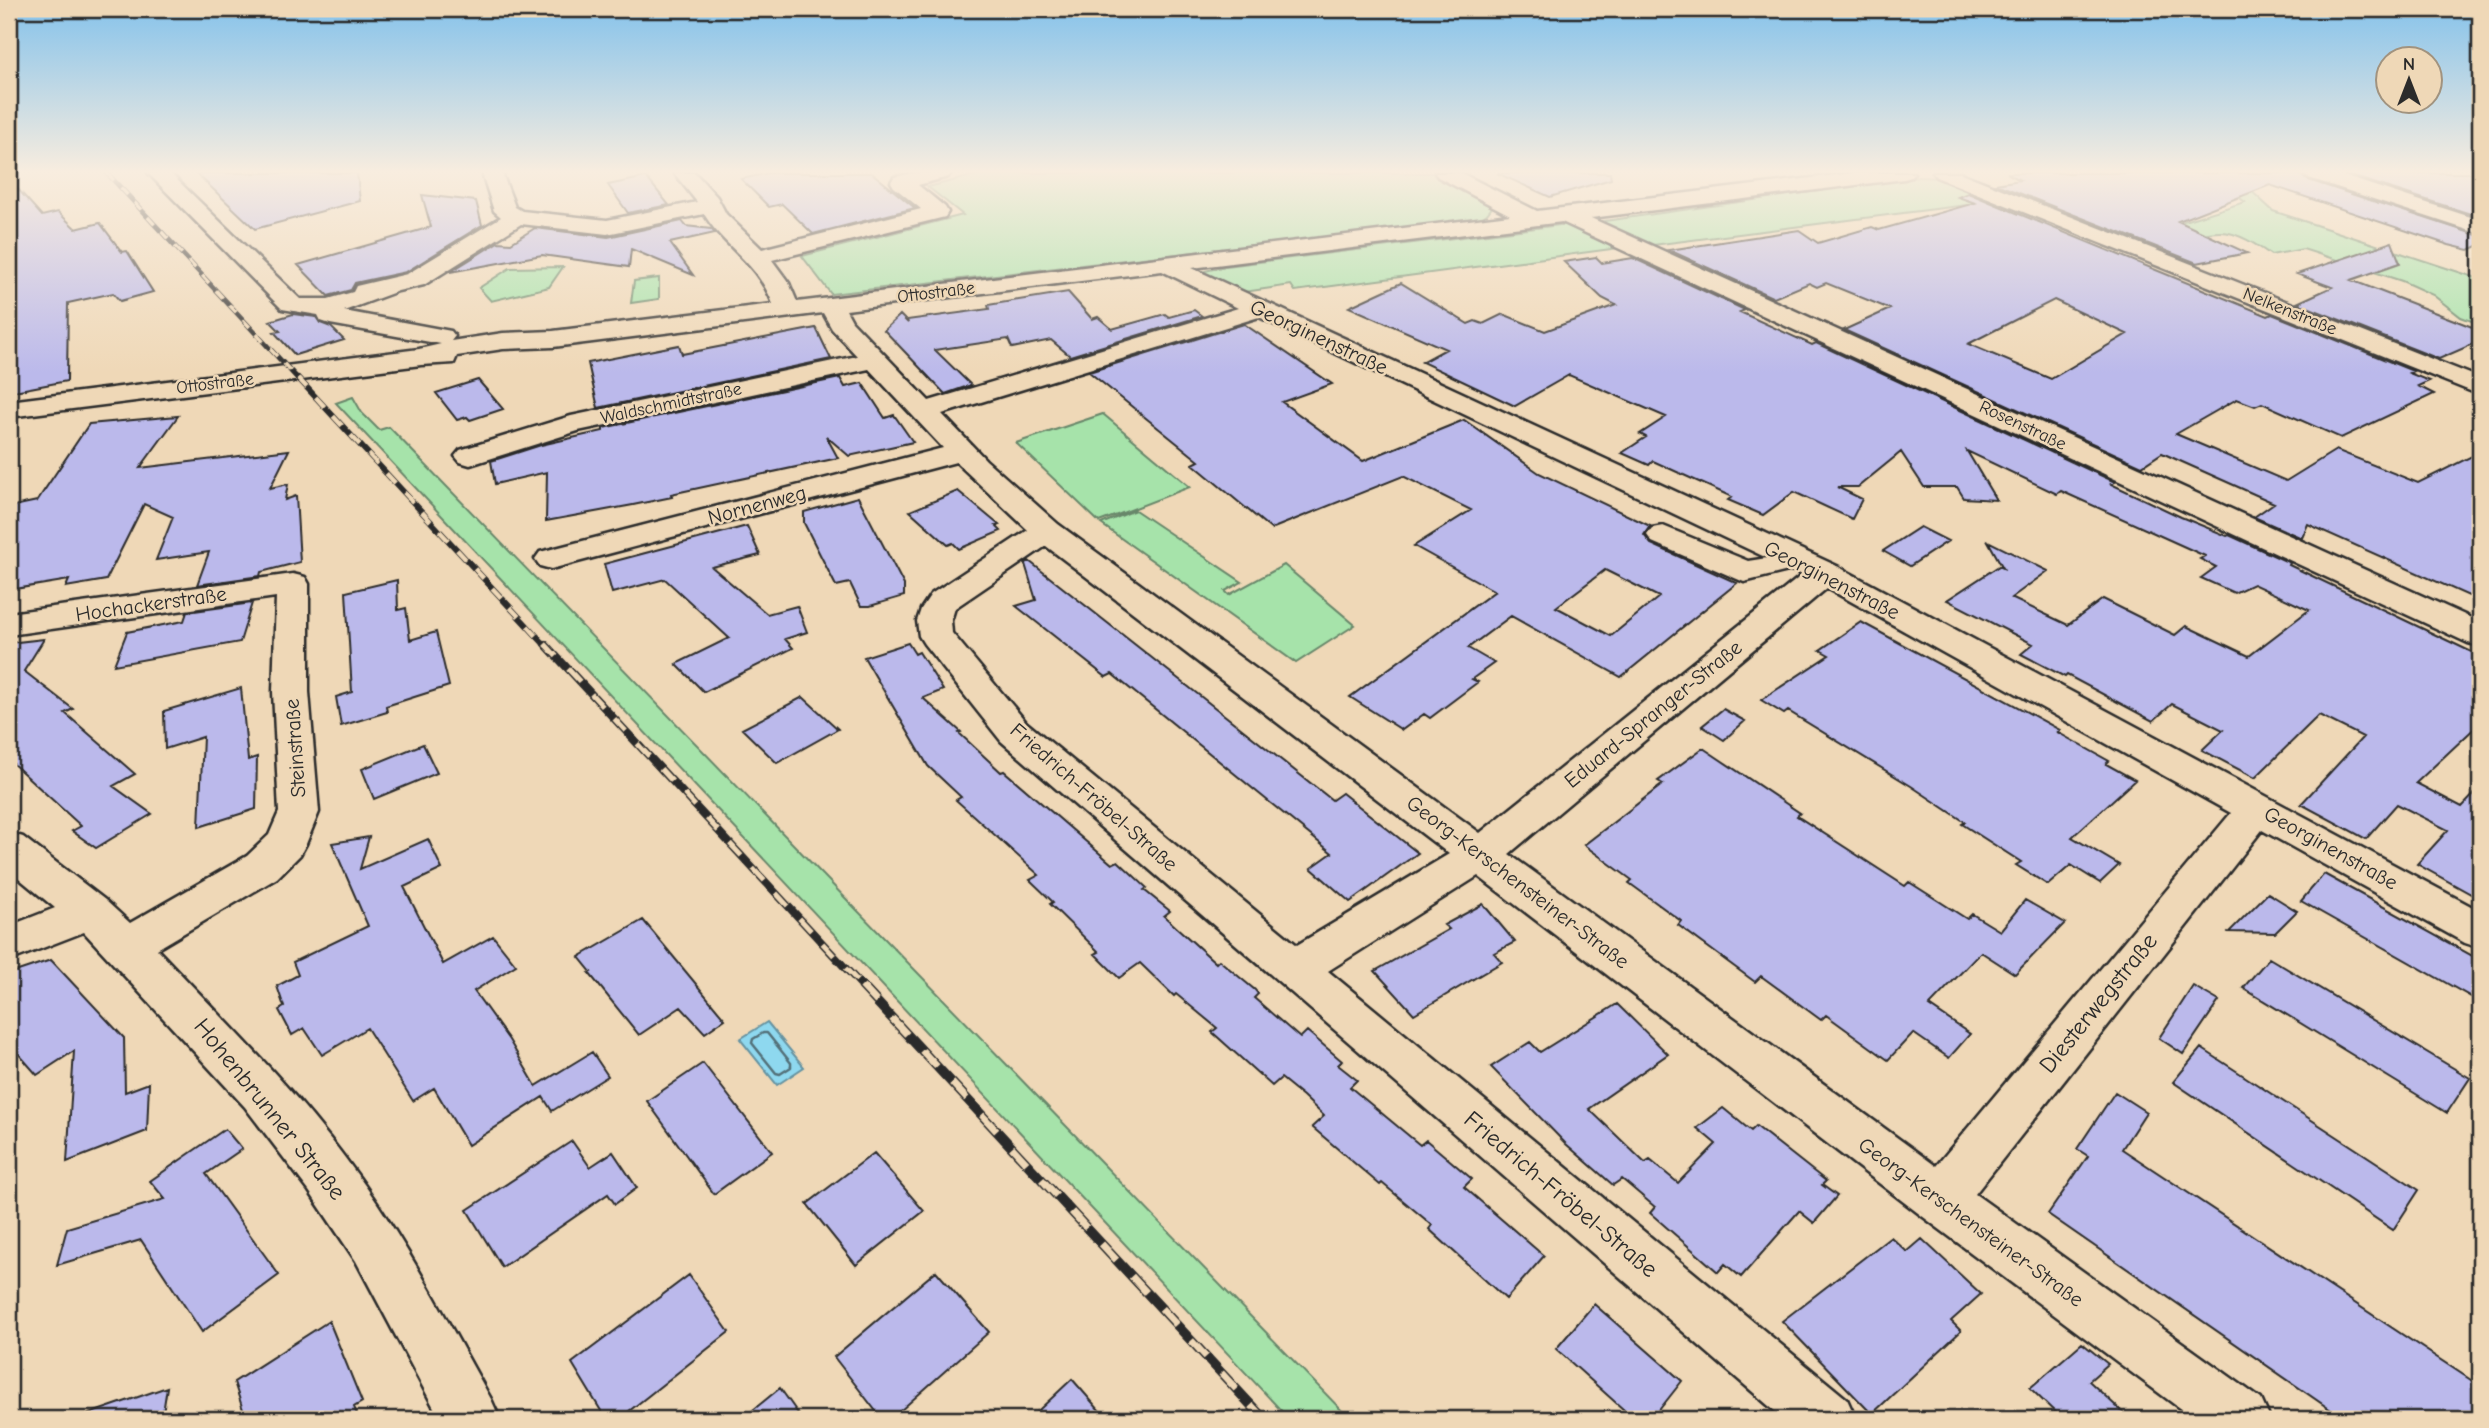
<svg xmlns="http://www.w3.org/2000/svg" width="2489" height="1428" font-family="'Comic Neue',sans-serif">
  <rect width="100%" height="100%" fill="#efd8b7"/>
  <filter id="ink" filterUnits="userSpaceOnUse"><feTurbulence type="fractalNoise" baseFrequency=".0143" numOctaves="2"/><feDisplacementMap in="SourceGraphic" scale="14" xChannelSelector="R" yChannelSelector="G"/><feConvolveMatrix kernelMatrix="1 2 1 2 8 2 1 2 1" color-interpolation-filters="sRGB"/></filter>
  <g filter="url(#ink)">
    <!-- green -->
    <path fill="#a6e3aa" stroke="#68876a" stroke-width="2" d="M984,173H1436L1485,197L1493,206L1487,214L1480,219L831,294L802,256L963,215L928,187Z
      M2132,173H2232L2273,211L2480,279V324L2461,317L2433,295L2402,281L2303,249L2271,255C2258,246 2238,232 2221,232C2188,232 2162,251 2129,238L2245,202L2206,173L2172,176L2124,174Z
      M1918,177L1941,178L1998,201L1645,246L1597,222Z
      M1560,225H1571L1619,248L1295,291L1291,285L1244,292L1201,272L1226,266Z
      M563,267L549,287L491,301L479,288L510,268Z
      M659,278V299L631,303L634,281Z
      M353,397L362,413L379,430L389,427L1350,1419H1289L336,403Z
      M1103,414L1190,487L1099,522L1016,443Z
      M1135,510L1242,582L1225,591L1229,595L1284,565L1355,625L1296,663L1101,524Z"/>
    <!-- water -->
    <path fill="#8ed8ef" stroke="#6693a1" stroke-width="2" d="M767,1022L804,1067L777,1085L740,1039Z"/>
    <g fill="none" stroke-linecap="round" stroke-linejoin="round">
      <!-- shore -->
      <path stroke="#537079" stroke-width="2.5" d="M763,1033H767L791,1063V1067L780,1074L776,1073L752,1043L753,1039Z"/>
    </g>
    <!-- building -->
    <path fill="#bbb9eb" stroke="#2b2b2b" stroke-width="2" fill-rule="evenodd" d="M196,173H357L360,201L255,229Z
      M769,173H872L915,208L813,234L782,204L769,207L741,179Z
      M1497,173H1610L1611,179L1550,197Z
      M2007,173H2300L2305,179L2480,236V245L2469,250L2449,245L2270,185L2178,221L2247,253L2197,263L1996,184L2020,180Z
      M2342,173H2470L2480,176V217Z
      M646,177L669,205L628,213L608,185Z
      M9,179L42,216L58,212L76,229L100,223L122,252L127,251L153,292L120,301L113,293L68,303L67,381L9,392Z
      M1968,193L2268,316L2272,314L2413,371L2409,373L2429,381L2418,386L2434,394L2341,438L2262,403L2255,406L2237,399L2176,434L2286,481L2336,450L2418,483L2480,452V601L2308,524L2302,538L2254,517L2274,503L2162,453L2142,466L1844,330L1890,309L1826,283L1817,287L1809,283L1774,298L1669,250L1799,230L1818,243L1872,227L1879,230L1975,203L1958,197ZM2054,300L2127,334L2051,379L1968,344Z
      M422,195L476,201L482,225L406,272L355,283L351,290L328,296L298,265L431,227Z
      M682,221L686,226L711,229L715,233L670,243L693,275L631,249L629,267L542,255L450,272L498,242L511,243L535,228L608,237Z
      M2392,242L2400,263L2351,280L2480,330V341L2439,359L2297,303L2332,287L2297,274Z
      M1596,257L1602,263L1633,258L1745,310L1740,312L1812,345L1816,343L2115,482L2111,484L2181,517L2227,536L2229,535L2290,563L2289,565L2480,656V723L2416,783L2462,807L2480,788V899L2417,864L2448,830L2397,804L2366,839L2301,804L2363,737L2319,715L2255,778L2202,750L2223,730L2172,704L2153,721L2067,675L2065,677L2021,654L2033,644L1947,600L1999,566L2003,568L1988,541L2048,571L2011,598L2068,625L2103,599L2175,635L2186,626L2249,656L2309,610L2253,584L2234,593L2201,578L2216,567L2200,559L2205,556L2061,491L2057,494L1967,451L1996,500L1964,498L1957,487H1924L1901,452L1858,487H1837L1862,499L1852,519L1794,492L1763,515L1728,500L1732,497L1653,461L1649,465L1622,453L1646,437L1640,434L1666,417L1569,375L1515,406L1422,362L1446,349L1349,307L1401,283L1468,324L1475,321L1483,324L1503,314L1545,331L1616,305L1602,298L1564,262Z
      M1068,292L1092,319L1098,317L1112,329L1165,314L1169,317L1194,310L1202,316L1070,356L1051,340L1012,348L1008,339L935,350L971,385L945,394L884,330L900,315L908,323L907,320L989,309L988,305Z
      M293,314L316,317L320,323L331,327L344,340L295,355L274,332L280,331L270,321Z
      M1244,324L1332,384L1282,402L1363,461L1464,420L1539,473L1650,526L1644,535L1651,544L1737,583L1621,677L1511,616L1468,648L1494,663L1472,679L1478,682L1430,718L1424,714L1402,730L1350,697L1495,591L1414,546L1471,510L1403,476L1271,529L1193,464L1199,461L1089,372ZM1605,570L1659,597L1611,636L1556,607Z
      M816,328L831,359L598,408L588,363L679,345L682,354Z
      M840,378L845,387L862,383L885,418L894,415L913,442L849,456L826,436L838,458L671,494L672,497L633,505L546,521L547,472L495,484L491,461L541,445L603,431V428Z
      M478,380L503,409L470,420L467,417L457,420L436,393Z
      M178,416L140,468L289,450L270,488L288,484L285,500L296,496L300,562L261,572L260,576L197,585L209,552L156,560L173,517L144,504L106,580L66,587L69,580L9,590V507L37,501L89,424Z
      M958,491L999,525L996,526L1001,531L959,549L953,543L948,545L910,511Z
      M858,497L904,585V596L870,606H861L850,583L836,586L804,523V512Z
      M747,526L760,555L712,567L767,614L797,606L807,632L785,639L793,648L704,692L676,664L729,638L665,579L612,593L604,564Z
      M1920,527L1948,541L1910,566L1883,551Z
      M1029,561L1332,800L1342,793L1418,853L1350,902L1311,868L1332,853L1112,674L1106,677L1016,606L1036,600L1025,564Z
      M397,580L398,610L406,608L410,640L436,632L449,686L386,706L387,712L341,726L336,697L352,692L346,592Z
      M252,603L240,642L114,665L127,632L184,621L187,612Z
      M1861,622L2060,730L2057,732L2109,761L2106,764L2135,780L2072,837L2119,865L2100,883L2071,865L2048,885L2016,865L2021,862L1962,824L1965,822L1911,786L1788,711L1784,714L1761,700L1829,655L1820,650Z
      M44,639L24,671L73,709L65,713L135,774L113,786L152,814L96,848L72,831L81,826L9,760V643Z
      M908,643L915,654L919,652L943,690L923,698L961,732L959,733L1001,772L1004,771L1112,864L1118,861L1147,888L1144,890L1170,911L1164,916L1216,963L1219,960L1255,990L1258,994L1254,998L1300,1038L1307,1031L1342,1061L1338,1065L1357,1080L1350,1087L1420,1145L1426,1140L1472,1179L1464,1187L1544,1256L1506,1299L1429,1229L1432,1225L1382,1183L1380,1185L1312,1127L1324,1116L1303,1096L1281,1078L1272,1086L1212,1032L1217,1028L1176,994L1174,996L1140,963L1119,978L1095,954L1099,952L1050,904L1053,902L1030,880L1039,875L956,800L961,797L928,766L864,657Z
      M241,688L248,760L257,757L256,809L199,827L203,737L165,749L164,711Z
      M803,697L838,729L777,763L742,729Z
      M1723,709L1745,721L1724,740L1702,726Z
      M423,744L437,773L374,799L362,769Z
      M1703,748L1800,813L1797,816L1905,886L1909,882L1967,919L1972,914L2000,931L2025,900L2065,923L2015,974L1981,952L1929,1006L1970,1034L1949,1058L1913,1033L1888,1060L1826,1015L1821,1020L1761,976L1755,982L1678,925L1681,921L1629,883L1632,880L1584,845L1663,784L1658,781Z
      M369,837L360,869L428,839L442,869L404,887L443,964L493,936L516,965L474,991L509,1040L536,1086L592,1052L608,1076L552,1111L543,1097L468,1145L434,1088L413,1101L367,1028L322,1055L304,1028L292,1035L279,1010L284,1007L277,986L298,975L293,962L368,926L332,843Z
      M2324,874L2480,960V1002L2301,901Z
      M2268,893L2297,911L2275,933L2229,932Z
      M1483,904L1515,942L1494,953L1502,962L1414,1014L1375,971L1449,929L1444,925Z
      M643,920L725,1019L705,1033L681,1007L639,1035L589,973L591,972L579,957Z
      M2269,958L2470,1078L2447,1113L2243,988Z
      M51,960L124,1038L125,1092L149,1083L147,1131L67,1162L74,1051L37,1075L9,1043V974Z
      M2193,986L2219,1001L2183,1054L2159,1038Z
      M1617,1004L1668,1054L1589,1109L1645,1163L1650,1160L1678,1183L1716,1144L1697,1128L1723,1108L1751,1131L1756,1126L1826,1181L1822,1185L1837,1196L1814,1223L1799,1211L1741,1277L1725,1264L1718,1272L1650,1213L1655,1207L1622,1179L1613,1185L1566,1144L1491,1067L1530,1042L1540,1052Z
      M2201,1048L2419,1190L2393,1230L2173,1082Z
      M703,1063L772,1152L714,1194L647,1101Z
      M2115,1092L2146,1112L2122,1149L2480,1386V1419H2344L2048,1214L2088,1156L2077,1149Z
      M225,1129L242,1149L206,1174L279,1275L202,1332L141,1240L57,1265L67,1228L165,1199L150,1181Z
      M572,1141L590,1167L613,1152L637,1188L615,1204L608,1194L502,1267L467,1210Z
      M874,1153L924,1211L856,1265L807,1204Z
      M1891,1237L1907,1252L1922,1239L1981,1294L1951,1321L1961,1331L1872,1414L1782,1321Z
      M936,1271L989,1332L891,1419H882L834,1357Z
      M689,1275L729,1332L619,1419H606L572,1363Z
      M1594,1304L1682,1381L1652,1419H1634L1556,1349Z
      M329,1321L362,1402L354,1407L359,1419H246L234,1382Z
      M2082,1343L2108,1364L2089,1381L2130,1419H2062L2030,1388Z
      M1072,1379L1107,1419H1029L1054,1396Z
      M167,1387L162,1419H87L86,1415Z
      M780,1388L802,1419H742Z"/>
    <g fill="none" stroke-linecap="round" stroke-linejoin="round">
      <!-- minor casing -->
      <g stroke="#2b2b2b" stroke-width="5">
        <path id="minor" d="M148,173H170L300,299H328L353,292L356,286L407,274L501,217L494,211L482,173H502L515,207L522,211L607,220L697,202L674,173H695L717,197L726,214L762,249L921,209L894,187L891,182L894,177L914,173H951L948,177L918,185L945,207L948,212L945,217L772,260L789,283L797,302L1510,215L1438,177L1435,173H1461L1537,211L1854,173H1914L1911,177L1904,179L1591,218L2480,622V646L2468,643L1562,222L1192,268L1837,566L2480,911V948L2465,943L2262,830L1975,1194L2261,1399L2270,1419H2194L1922,1216L1478,876L1328,971L1847,1399L1856,1419H1784L1001,741L924,644L919,636L917,621L921,609L931,594L1028,530L956,462L551,569L540,566L535,559L540,552L943,448L869,369L578,431L470,465L460,462L455,456L460,450L571,416L857,356L832,329L823,313L553,347L503,349L457,356L454,363L421,365L9,417V401L419,349L441,344L330,324L321,321L318,315L282,309ZM704,214C725,249 756,260 773,304L553,331L503,333L451,341L455,336L451,331L344,311L398,291L424,285L521,224L607,234ZM1162,271L1238,308L929,401L852,321L846,310ZM1259,317L1767,558L1748,561L1663,526L1652,528L1647,535L1652,542L1744,582L1792,570L1802,575L1480,833L1058,524L986,460L942,414ZM1046,546L1449,854L1297,945L1027,723L952,633L951,621L955,608ZM1827,588L2231,813L1936,1166L1509,854Z
          M1933,173H1961L2480,378V395L1936,177Z
          M2303,173H2334L2480,220V234L2306,177Z
          M293,574L305,577L309,584V692L319,812L306,844L300,855L277,878L157,949C221,1017 289,1083 345,1158C402,1233 445,1317 491,1399L500,1419H440L356,1261L309,1191L245,1107L84,932L9,961V926L55,908L9,870V833L23,837L105,900L130,923L247,856L269,835L279,812L273,692L276,597L9,635V613Z"/>
      </g>
      <!-- minor -->
      <use href="#minor" fill="#efd8b7" fill-rule="evenodd"/>
      <!-- rail-far3 casing -->
      <g stroke="#2b2b2b" stroke-width="5">
        <path id="rail-far3" d="M107,173L299,380"/>
      </g>
      <!-- rail-far2 casing -->
      <g stroke="#2b2b2b" stroke-width="6">
        <path id="rail-far2" d="M298,378L546,646"/>
      </g>
      <!-- rail-far1 casing -->
      <g stroke="#2b2b2b" stroke-width="8">
        <path id="rail-far1" d="M545,644L864,988"/>
      </g>
      <!-- rail casing -->
      <g stroke="#2b2b2b" stroke-width="10">
        <path id="rail" d="M862,986L1264,1419"/>
      </g>
      <!-- rail-far3 -->
      <use href="#rail-far3" stroke="#efd8b7" stroke-width="3.5" stroke-dasharray="10" stroke-linecap="butt"/>
      <!-- rail-far2 -->
      <use href="#rail-far2" stroke="#efd8b7" stroke-width="4.5" stroke-dasharray="13" stroke-linecap="butt"/>
      <!-- rail-far1 -->
      <use href="#rail-far1" stroke="#efd8b7" stroke-width="5" stroke-dasharray="17" stroke-linecap="butt"/>
      <!-- rail -->
      <use href="#rail" stroke="#efd8b7" stroke-width="7" stroke-dasharray="22" stroke-linecap="butt"/>
    </g>
  </g>
  <!-- sky -->
  <linearGradient id="sky" x2="0" y2="1"><stop stop-color="#84c2eb"/><stop offset="0.46" stop-color="#f8eddf"/><stop offset="1" stop-color="#f8eddf" stop-opacity="0"/></linearGradient>
  <rect width="2489" height="373" fill="url(#sky)"/>
  <g text-anchor="middle" stroke-width="5" stroke-linejoin="round" paint-order="stroke">
    <!-- far-street labels -->
    <g font-size="18" fill="#2b2b2b" stroke="#efd8b7">
      <text transform="translate(936 292) rotate(-7)" y="6">Ottostraße</text>
      <text transform="translate(2290 311) rotate(22)" y="6">Nelkenstraße</text>
      <text transform="translate(215 383) rotate(-7)" y="6">Ottostraße</text>
      <text transform="translate(671 403) rotate(-12)" y="6">Waldschmidtstraße</text>
      <text transform="translate(2023 425) rotate(25)" y="6">Rosenstraße</text>
    </g>
    <!-- street labels -->
    <g font-size="21" fill="#2b2b2b" stroke="#efd8b7">
      <text transform="translate(1319 337) rotate(25)" y="7">Georginenstraße</text>
      <text transform="translate(757 505) rotate(-15)" y="7">Nornenweg</text>
      <text transform="translate(1832 580) rotate(27)" y="7">Georginenstraße</text>
      <text transform="translate(151 604) rotate(-8)" y="7">Hochackerstraße</text>
      <text transform="translate(1653 714) rotate(-39)" y="7">Eduard-Spranger-Straße</text>
      <text transform="translate(295 748) rotate(-94)" y="7">Steinstraße</text>
      <text transform="translate(1094 797) rotate(41)" y="7">Friedrich-Fröbel-Straße</text>
      <text transform="translate(2331 848) rotate(29)" y="7">Georginenstraße</text>
      <text transform="translate(1518 882) rotate(37)" y="7">Georg-Kerschensteiner-Straße</text>
      <text transform="translate(1971 1222) rotate(36)" y="7">Georg-Kerschensteiner-Straße</text>
    </g>
    <!-- near-street labels -->
    <g font-size="24" fill="#2b2b2b" stroke="#efd8b7">
      <text transform="translate(2098 1003) rotate(-51)" y="8">Diesterwegstraße</text>
      <text transform="translate(270 1109) rotate(51)" y="8">Hohenbrunner Straße</text>
      <text transform="translate(1561 1194) rotate(40)" y="8">Friedrich-Fröbel-Straße</text>
    </g>
  </g>
  <!-- margin -->
  <rect width="2489" height="1428" fill="none" stroke="#efd8b7" stroke-width="35"/>
  <rect x="18" y="18" width="2454" height="1393" fill="none" stroke="#2b2b2b" stroke-width="2.5" filter="url(#ink)"/>
  <!-- north arrow -->
  <g transform="translate(2409 80)"><circle r="33" fill="#efd8b7" stroke="#a1937f" stroke-width="2"/>
  <path d="M0-5L12 26L0 18L-12 26Z" fill="#2b2b2b"/>
  <text y="-10" font-size="19" font-weight="bold" text-anchor="middle" fill="#2b2b2b">N</text>
  </g>
</svg>
